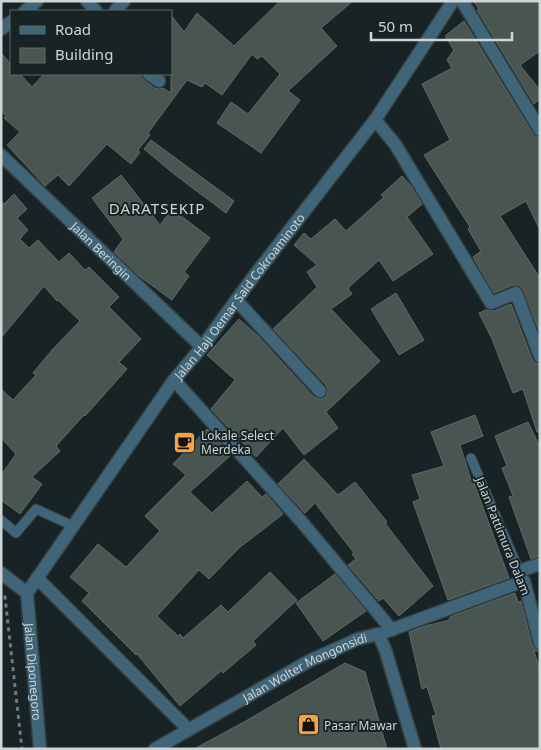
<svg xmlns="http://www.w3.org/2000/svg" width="541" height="750" font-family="'Noto Sans',sans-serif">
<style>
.building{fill:#485551;stroke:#5e6b68}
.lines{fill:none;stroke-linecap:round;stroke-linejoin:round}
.service-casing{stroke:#343f41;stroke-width:11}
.minor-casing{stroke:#343f41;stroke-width:15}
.tertiary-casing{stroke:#343f41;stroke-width:15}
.path{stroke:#707b7c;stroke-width:3;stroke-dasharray:4 4;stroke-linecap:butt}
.service{stroke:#416578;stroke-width:9}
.minor{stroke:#416578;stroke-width:12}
.tertiary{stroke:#416578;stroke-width:12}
.labels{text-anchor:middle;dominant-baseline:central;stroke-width:4;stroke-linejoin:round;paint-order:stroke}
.street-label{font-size:12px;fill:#cdd5d6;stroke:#172325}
.poi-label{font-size:12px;fill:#cdd5d6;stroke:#172325;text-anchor:start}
.quarter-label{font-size:15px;letter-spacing:1px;fill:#cdd5d6;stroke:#172325}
</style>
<rect width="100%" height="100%" fill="#172325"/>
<!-- building -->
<g class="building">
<path d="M280,1h73l-32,27 16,18 -49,45 12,9 -39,53 -44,-30 14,-21 17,12 32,-40 -18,-18 -5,3 -5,-5 -30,41 -17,-12 -3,4 -15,-7 -39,53 2,2 -12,15 2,2 -9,12 -24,-20 -38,42 -11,-11 -13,11 -38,-41 13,-13 -16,-14 2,-2 -5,-6v-57l10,11v10h9l12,13 12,-13h97l3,6 10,8 5,1 4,-1 8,5v-78l13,17 13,-19 37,33z"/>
<path d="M473,1h67v50l-20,14 20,25v9l-6,5 -57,-94 2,-1z"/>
<path d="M464,21l69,113 7,4v92l-14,-29 -26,15 40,62v55l-19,-46 -8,-2 -19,8 -21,-36 8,-6 -13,-22 2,-2 -46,-72 26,-15 -28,-56 30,-16 -5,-8 7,-10 -9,-14z"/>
<path d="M151,140l83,61 -8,12 -52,-39 -30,-25z"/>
<path d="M121,175l39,50 12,-16 38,29 -26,34 5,4 -17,24 -33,-24 -25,-24 9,-13 -31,-41z"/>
<path d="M402,176l9,10 11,18 -15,13 26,37 -40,27 -14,-21 -31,28 4,6 -21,15 49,52 -54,51 12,16 -34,27 -21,-27 -27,29 -45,-48 24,-29 -28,-25 32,-36 18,16 57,62 7,2 5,-2 2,-7 -2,-5 -53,-56 44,-42 -10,-15 10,-7 -23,-20 10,-12 7,6 24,-20 11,12 38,-34 -3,-2z"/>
<path d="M14,194l13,15 -10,9 11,12 -8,9 9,9 9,-8 21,22 10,-9 16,17 4,-3 30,30 -10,10 32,32 -22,23 8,7 -42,47 -1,-1 -28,31 4,5 -28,26 10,7 -22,30 -19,-14v-25l15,-21 -15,-16v-49l12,11 23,-25 -3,-2 19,-23 28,-29 -22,-21 -1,1 -13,-15 -43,52v-136l3,2z"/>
<path d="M396,293l28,47 -25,15 -28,-46z"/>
<path d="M511,304l21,55 3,4 5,1v68h-3l-14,-43 -10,4 -21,-54 -13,-26 7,-3 8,1z"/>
<path d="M475,415l8,21 -23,9 11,35h2l36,98 -61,22 -35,-98 7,-3 -8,-24 32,-9 -13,-34z"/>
<path d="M528,422l12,25v109l-9,3 -22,-62 4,-1 -11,-28 5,-2 -12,-30z"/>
<path d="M207,429l24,26 -41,37 22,21 35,-32 15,16 4,-3 17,20 -44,34 -30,31 -10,-9 -42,46 21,20 2,-2 3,4 38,-33 7,7 42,-40 27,28 -44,41 3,4 -33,28 -2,-2 -41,35 -43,-52 -1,1 -54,-54 7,-8 -19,-16 28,-33 28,23 34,-36 -15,-15 41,-41 -13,-11z"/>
<path d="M304,459l34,36 17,-13 32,40 -2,1 48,63 -34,30 -16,-18 -4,3 -31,-36 8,-6 -4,-5 2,-1 -39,-50 -10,10 -27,-29z"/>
<path d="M335,574l31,37 -43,30 -27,-38z"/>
<path d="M515,593l3,9 3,-1 11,44 6,6h-4l6,19v79h-99l-9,-33 4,-1 -9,-28 -5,2 -13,-57 16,-6 25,-6 -1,-2 5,-3z"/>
<path d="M345,663l20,9 22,77h-193l50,-27z"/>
</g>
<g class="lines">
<defs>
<g id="service">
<path d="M471,458l50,117"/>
<path d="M1,520l15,13 20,-24 37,17"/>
</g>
<g id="minor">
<path d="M87,1l9,10"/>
<path d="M462,1l78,129"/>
<path d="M25,11l12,-10"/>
<path d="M115,11l9,-10"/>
<path d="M1,29l10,-7"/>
<path d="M149,74l10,7"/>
<path d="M375,120l20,24 96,159 25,-10 24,63"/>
<path id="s1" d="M1,155l201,192"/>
<path d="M236,300l84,91"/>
<path d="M174,380l127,141 91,109"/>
<path d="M519,571l21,-7"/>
<path d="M37,578l151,151"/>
<path d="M385,632l139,-51 16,62"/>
<path id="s2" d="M155,749l154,-88 49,-22 20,-5 7,15 30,100"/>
</g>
<g id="tertiary">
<path d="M1,573l26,20"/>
<path id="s3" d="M27,593l147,-213 28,-33 49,-67 124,-160 78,-119"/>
<path id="s4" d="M27,593l13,156"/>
</g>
</defs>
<!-- service casing -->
<use href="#service" class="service-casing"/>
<!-- minor casing -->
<use href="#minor" class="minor-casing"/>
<!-- tertiary casing -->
<use href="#tertiary" class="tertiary-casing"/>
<!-- path -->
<path class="path" d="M4,596l1,1 17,152"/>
<!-- service -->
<use href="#service" class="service"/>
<!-- minor -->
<use href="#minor" class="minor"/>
<!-- tertiary -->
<use href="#tertiary" class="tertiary"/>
</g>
<!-- icons -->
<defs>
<symbol id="cafe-square" viewBox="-11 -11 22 22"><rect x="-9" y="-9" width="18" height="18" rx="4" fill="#f5a346" stroke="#172325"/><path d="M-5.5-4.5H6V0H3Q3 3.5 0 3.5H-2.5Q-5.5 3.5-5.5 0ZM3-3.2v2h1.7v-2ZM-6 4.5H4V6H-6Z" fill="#111"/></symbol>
<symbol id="shop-square" viewBox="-11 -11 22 22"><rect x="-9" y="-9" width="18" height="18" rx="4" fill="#f5a346" stroke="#172325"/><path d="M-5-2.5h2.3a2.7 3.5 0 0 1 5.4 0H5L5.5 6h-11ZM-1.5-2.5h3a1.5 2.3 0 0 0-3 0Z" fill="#111"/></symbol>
</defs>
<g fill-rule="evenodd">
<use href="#cafe-square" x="172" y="430" width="25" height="25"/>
<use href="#shop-square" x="296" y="712" width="25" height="25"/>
</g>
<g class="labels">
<!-- street labels -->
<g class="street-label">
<text stroke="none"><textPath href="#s1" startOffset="139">Jalan Beringin</textPath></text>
<text stroke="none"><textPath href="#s3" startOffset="365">Jalan Haji Oemar Said Cokroaminoto</textPath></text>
<text transform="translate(503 536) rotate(68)">Jalan Pattimura Dalam</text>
<text stroke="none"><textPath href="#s2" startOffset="171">Jalan Wolter Mongonsidi</textPath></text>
<text stroke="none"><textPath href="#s4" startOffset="79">Jalan Diponegoro</textPath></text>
</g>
<!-- poi labels -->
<g class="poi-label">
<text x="201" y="435">Lokale Select<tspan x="201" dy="14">Merdeka</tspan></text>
<text x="324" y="725">Pasar Mawar</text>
</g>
<!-- quarter labels -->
<g class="quarter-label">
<text x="157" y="208">DARATSEKIP</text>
</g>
</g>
<!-- border -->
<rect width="541" height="750" fill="none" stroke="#cdd5d6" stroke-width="5"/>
<!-- legend -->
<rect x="10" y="10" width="162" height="65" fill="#172325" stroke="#606a6c"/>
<rect x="20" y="26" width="25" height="8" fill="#416578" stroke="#606a6c"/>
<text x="55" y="35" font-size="15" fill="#cdd5d6">Road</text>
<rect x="20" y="48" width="25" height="15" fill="#485551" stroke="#606a6c"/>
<text x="55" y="60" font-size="15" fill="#cdd5d6">Building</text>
<!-- scale -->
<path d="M371 32v8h141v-8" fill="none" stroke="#cdd5d6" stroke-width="2.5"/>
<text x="378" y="32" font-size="15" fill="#cdd5d6" stroke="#172325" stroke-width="4" paint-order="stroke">50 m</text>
</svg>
